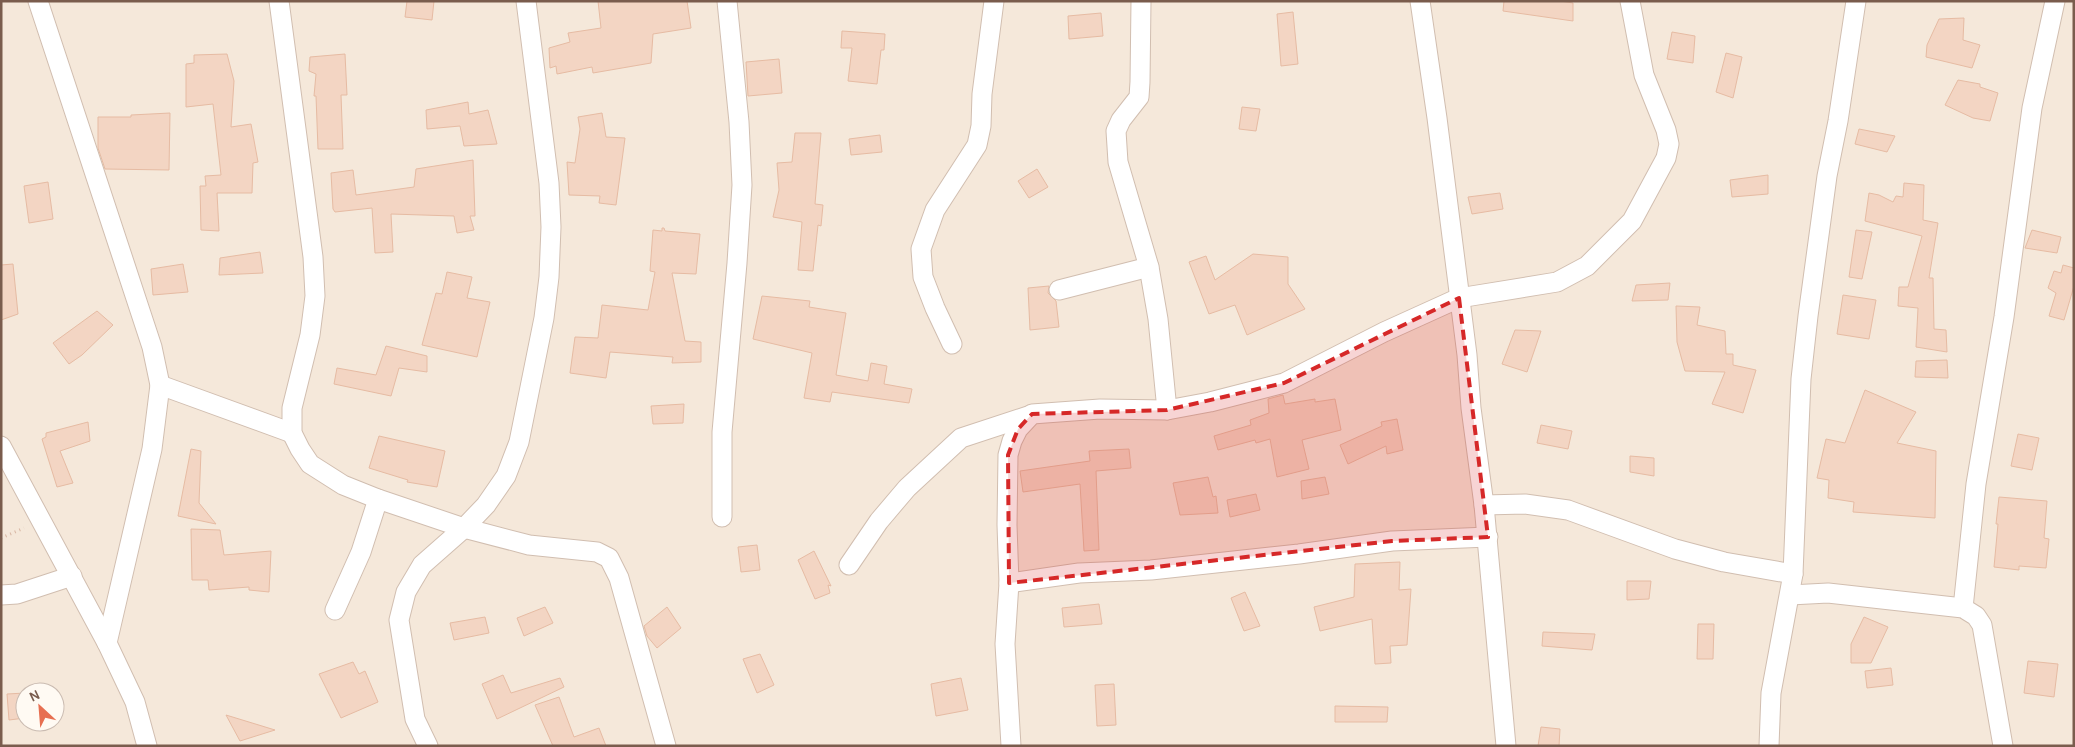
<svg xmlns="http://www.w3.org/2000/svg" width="2075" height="747" font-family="Karla,sans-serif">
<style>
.residential{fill:#f5e8da;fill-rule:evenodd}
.building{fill:#f3d5c3;stroke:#e6bba3}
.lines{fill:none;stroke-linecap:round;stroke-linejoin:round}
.street-casing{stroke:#d1beb0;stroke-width:21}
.path{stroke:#d9b8a5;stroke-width:3;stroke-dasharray:1 4;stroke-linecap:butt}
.street{stroke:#fff;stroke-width:19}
.marked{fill:#d62828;fill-opacity:0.2;stroke:#d62828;stroke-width:4;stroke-dasharray:10 6;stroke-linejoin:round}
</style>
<rect width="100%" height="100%" fill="#fdf6ec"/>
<!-- residential -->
<path class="residential" d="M1,1h2073v745h-2073zM25,692h30v30h-30z"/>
<!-- building -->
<g class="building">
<path d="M407,1h27l-2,19 -27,-3z"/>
<path d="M598,1h89l4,27 -38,6 -2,29 -58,10 -1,-6 -35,7 -1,-8 -6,2 -1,-20 21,-6 -2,-9 33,-5z"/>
<path d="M1504,1h56l13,2v18l-70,-10z"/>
<path d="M1293,12l5,52 -17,2 -4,-52z"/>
<path d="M1101,13l2,23 -34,3 -1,-23z"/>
<path d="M1964,18l-1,22 17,5 -8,23 -46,-11 1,-12 12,-26z"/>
<path d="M842,31l43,3 -1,16h-3l-4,34 -29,-3 4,-33h-11z"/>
<path d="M1672,32l23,4 -2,27 -26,-4z"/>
<path d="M1726,53l16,4 -9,41 -17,-6z"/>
<path d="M227,54l7,27 -3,46 20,-3 7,38 -5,1 -1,30h-35l2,38 -18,-1 -1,-44h6l-1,-10 16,-1 -8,-71 -27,3v-43l8,-1v-8z"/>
<path d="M345,54l2,41h-6l2,54h-25l-2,-53h-2l2,-22 -7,-3 1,-14z"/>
<path d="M779,59l3,34 -34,3 -2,-34z"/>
<path d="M1958,80l22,4v3l18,6 -8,28 -17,-3 -28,-13z"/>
<path d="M468,102l1,12 19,-4 9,34 -33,2 -4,-20 -33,3 -1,-19z"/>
<path d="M1242,107l18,2 -4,22 -17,-2z"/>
<path d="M170,113l-1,57 -64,-1 -7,-21v-31h33v-2z"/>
<path d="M602,113l4,24 19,1 -9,67 -17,-2 1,-7 -31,-1 -2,-33 8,1 5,-34 -2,-12z"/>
<path d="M1859,129l36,7 -8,16 -32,-8z"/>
<path d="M795,133h26l-6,71 8,1 -2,21 -3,-1 -5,46 -15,-1 4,-48 -29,-5 6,-27 -2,-27 15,-1z"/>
<path d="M880,135l2,17 -31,3 -2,-16z"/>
<path d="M473,160l2,56h-5l4,14 -17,3 -3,-17 -63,-2 2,38 -18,1 -3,-45 -37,4 -2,-3 -2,-36 22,-3 3,25 58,-8 2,-18z"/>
<path d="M1037,169l11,18 -19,11 -11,-17z"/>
<path d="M1768,175v19l-36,3 -2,-17z"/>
<path d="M48,182l5,37 -24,4 -5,-37z"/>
<path d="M1904,183l20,2 -1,35 15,3 -9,55h4l1,51 12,1 1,22 -31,-5 2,-39 -20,-2 1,-19h9l14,-51 -57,-15 4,-28 10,2 14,7 3,-6 7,1z"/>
<path d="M1500,193l3,16 -31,5 -4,-17z"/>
<path d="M662,228h2l1,3 35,3 -4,40 -24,-1 13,68 16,1v20l-29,1 1,-6 -63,-5 -4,26 -36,-5 5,-36 23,1 4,-33 46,5 7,-38 -5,-1 3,-41 9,1z"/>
<path d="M1856,230l16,2 -10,47 -13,-2z"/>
<path d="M2032,230l29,7 -4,16 -32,-5z"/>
<path d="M260,252l3,21 -44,2 1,-17z"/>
<path d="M1253,254l35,3v27l17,25 -58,26 -12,-30 -26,9 -20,-52 17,-6 9,24z"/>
<path d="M13,264l5,50 -17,6v-55z"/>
<path d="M183,264l5,28 -35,3 -2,-26z"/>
<path d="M2063,265l11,3v18l-10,34 -15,-4 7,-23 -8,-5 6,-17 7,2z"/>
<path d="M447,272l25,5 -5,21 23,4 -13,55 -55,-12 14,-52 6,1z"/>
<path d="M1670,283l-2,17 -36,1 4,-16z"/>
<path d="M1049,286l-1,7 8,8 3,26 -29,3 -2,-42z"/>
<path d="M1843,295l33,5 -7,39 -32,-5z"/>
<path d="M762,296l48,5 -1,6 37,6 -10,62 32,6 3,-18 16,3 -3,18 28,5 -3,14 -77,-11 -2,10 -26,-4 8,-45 -59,-14z"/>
<path d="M1676,306l24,1 -3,18 28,6 1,23h7v11l23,5 -13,43 -31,-9 13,-32 -40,-1 -8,-29z"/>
<path d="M97,311l16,14 -31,30 -13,9 -16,-21z"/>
<path d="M1515,330l26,1 -14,41 -25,-8z"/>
<path d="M386,346l41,10v16l-28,-4 -8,28 -57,-12 3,-16 39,7z"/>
<path d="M1947,360l1,18 -33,-1 1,-16z"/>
<path d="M1865,390l51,22 -19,31 39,8 -1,67 -82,-6 1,-10 -26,-4 1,-18 -12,-2 9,-39 19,4z"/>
<path d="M1283,395l2,9 30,-5v3l20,-3 6,31 -39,10 7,29 -32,8 -7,-38 -14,4 -1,-3 -37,10 -4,-14 37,-11 -1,-5 19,-7 -1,-14z"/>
<path d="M684,404l-1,19 -30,1 -2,-18z"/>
<path d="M1397,419l6,31 -16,4 -1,-8 -38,18 -8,-19 42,-19 -1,-4z"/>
<path d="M88,422l2,19 -30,10 13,32 -16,4 -15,-48 4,-2v-4z"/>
<path d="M1541,425l31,6 -4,18 -31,-6z"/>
<path d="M2018,434l21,4 -7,32 -21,-4z"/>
<path d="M379,436l66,15 -8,36 -30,-5 1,-2 -39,-12z"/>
<path d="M191,449l10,2 -2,52 17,21 -38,-8z"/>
<path d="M1129,449l2,19 -35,3 3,79 -15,1 -4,-67 -57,8 -3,-21 70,-10 -1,-10z"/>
<path d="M1630,456l24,2v18l-24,-4z"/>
<path d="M1208,477l5,20 3,-1 2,17 -38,2 -7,-32z"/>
<path d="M1325,477l4,17 -27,5 -1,-18z"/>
<path d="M1256,494l4,16 -30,7 -3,-17z"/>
<path d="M1999,497l48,4 -3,37 5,1 -3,29 -27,-2v4l-25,-3 4,-43h-2z"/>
<path d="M191,529l29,1 4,25 47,-4 -2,41 -20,-2v-3l-40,3 -1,-10h-16z"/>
<path d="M757,545l3,25 -19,2 -3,-25z"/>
<path d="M814,551l17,35 -3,-1 2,8 -15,6 -17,-39z"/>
<path d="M1400,562l-1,28 12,-1 -4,56 -17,1 1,17 -16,1 -3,-45 -52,12 -6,-24 40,-10 1,-33z"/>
<path d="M1627,581h24l-2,18 -22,1z"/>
<path d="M1245,592l15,34 -16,5 -13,-33z"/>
<path d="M1099,604l3,20 -38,3 -2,-19z"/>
<path d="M545,607l8,16 -29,13 -7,-18z"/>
<path d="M667,607l14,21 -24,20 -10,-12 -3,-10z"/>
<path d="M485,617l4,16 -35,7 -4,-17z"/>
<path d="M1864,617l24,10 -17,36h-20v-19z"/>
<path d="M1698,624h16l-1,35h-16z"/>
<path d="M1543,632l52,2 -3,16 -50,-4z"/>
<path d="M760,654l14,31 -17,8 -14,-34z"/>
<path d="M2028,661l30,3 -4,33 -30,-4z"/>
<path d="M353,662l6,12 6,-3 13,31 -37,16 -22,-44z"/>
<path d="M1891,668l2,17 -26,3 -2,-17z"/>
<path d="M503,675l8,18 49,-15 4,9 -67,32 -15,-35z"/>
<path d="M961,678l7,32 -32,6 -5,-32z"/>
<path d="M1114,684l2,41 -19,1 -2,-41z"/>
<path d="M25,693v25l-16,2 -2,-26z"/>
<path d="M559,697l15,40 25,-9 7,18h-53l-18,-41z"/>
<path d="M1335,706l53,1 -1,15h-52z"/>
<path d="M226,715l49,15 -35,11z"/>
<path d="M1541,727l19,2 -1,17h-21z"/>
</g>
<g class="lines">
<defs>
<g id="street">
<path d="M38,1l114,346 8,38 -8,64 -45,194"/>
<path d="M279,1l34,256 2,39 -5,39 -18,73v25l8,16 10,15 33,21 35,14 86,29 65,17 68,7 12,6 10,20 47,168"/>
<path d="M1141,1l-1,81 -1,15 -18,23 -5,11 2,31 31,105 9,52 9,91"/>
<path d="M1420,1l17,117 30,237 4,53 13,97 22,241"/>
<path d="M1059,290l90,-23"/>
<path d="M952,344l-17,-36 -12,-31 -2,-28 14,-39 42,-65 4,-19 1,-32 12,-93"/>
<path d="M160,385l132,48"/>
<path d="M1,446l106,197 28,59 12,44"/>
<path d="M1484,505l41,-1 43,6 107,39 49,13 69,12"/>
<path d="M722,517v-85l15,-169 5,-78 -3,-63 -12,-121"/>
<path d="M849,565l30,-44 28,-33 54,-50 70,-23"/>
<path d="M1009,583l70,-10 72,-3 148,-16 93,-13 96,-4"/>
<path d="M1,595l16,-1 55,-18"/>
<path d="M1790,595l38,-2 135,15 13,8 6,9 21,121"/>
<path d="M1963,608l13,-124 28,-167 28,-209 23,-107"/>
<path d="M335,610l26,-58 17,-53"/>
<path d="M428,746l-13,-27 -16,-99 7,-28 16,-27 42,-37 22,-23 20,-29 13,-34 25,-124 5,-41 2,-50 -2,-44 -23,-182"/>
<path d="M1011,746l-6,-102 4,-61 -2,-58 1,-70 4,-14 6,-12 14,-15 68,-5 67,1 43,-8 74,-19 100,-51 75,-34 98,-16 30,-16 45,-45 34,-63 3,-14 -3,-14 -22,-55 -14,-74"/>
<path d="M1769,746l2,-53 22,-119 8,-195 7,-63 19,-140 11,-55 18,-120"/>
</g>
</defs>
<!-- street casing -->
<use href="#street" class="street-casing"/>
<!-- path -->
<path class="path" d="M1,538l23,-10"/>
<!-- street -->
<use href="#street" class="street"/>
</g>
<!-- marked area -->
<path class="marked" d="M1459,298l29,239 -96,4 -383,42 -1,-128 10,-26 14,-15 135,-4 117,-27z"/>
<!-- border -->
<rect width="2075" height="747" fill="none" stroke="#7a5c4d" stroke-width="5"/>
<!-- north arrow -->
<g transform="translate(40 707) rotate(334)"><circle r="24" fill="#fffaf3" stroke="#cabbb1"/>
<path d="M0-4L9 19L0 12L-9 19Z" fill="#e76f51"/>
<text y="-8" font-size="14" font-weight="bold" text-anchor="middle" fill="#7a5c4d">N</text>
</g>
</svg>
